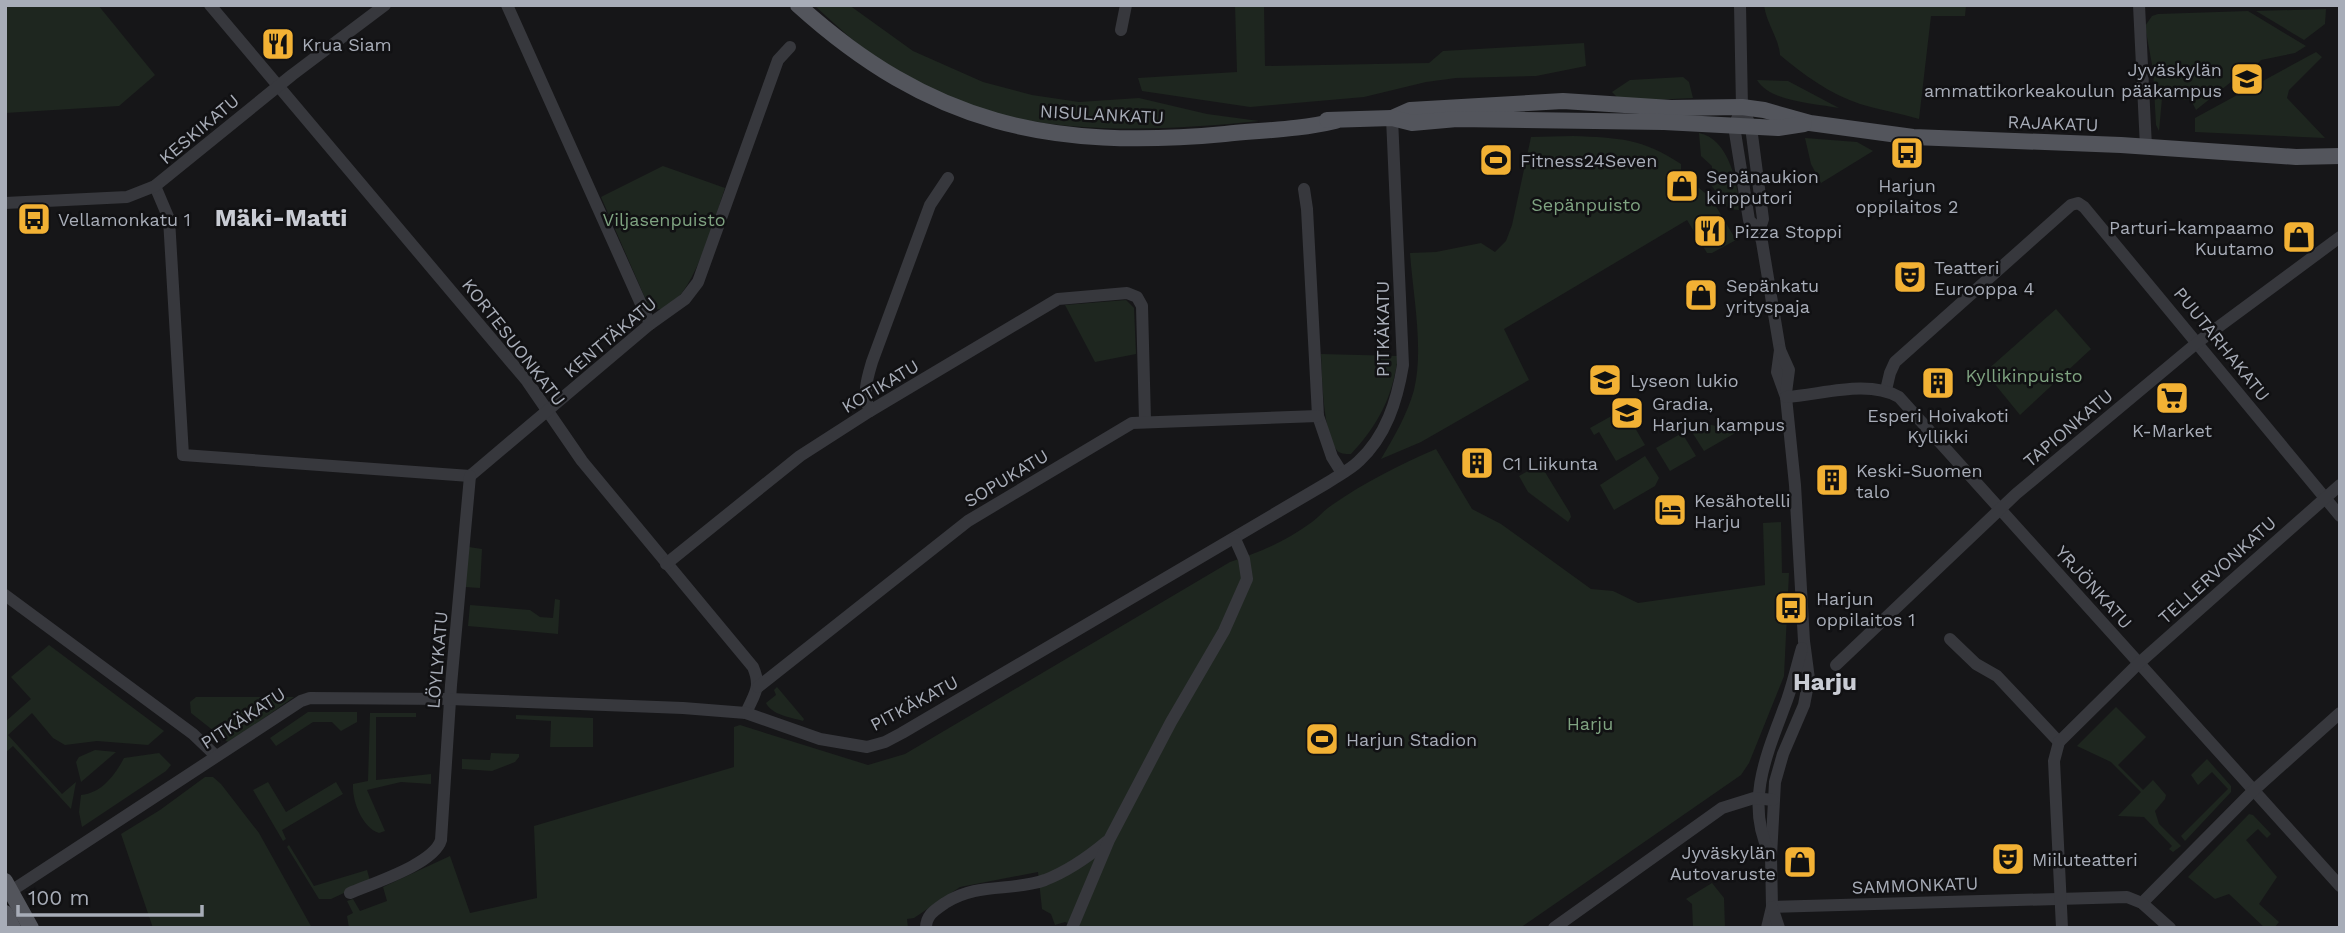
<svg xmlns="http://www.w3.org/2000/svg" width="2345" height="933" font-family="'Work Sans',sans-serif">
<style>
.green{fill:#1e261f}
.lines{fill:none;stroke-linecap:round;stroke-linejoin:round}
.minor{stroke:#37383d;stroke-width:12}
.major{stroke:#53555c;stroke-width:16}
.labels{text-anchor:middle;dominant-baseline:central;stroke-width:5;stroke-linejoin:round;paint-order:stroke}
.poi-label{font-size:18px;fill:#a8adb8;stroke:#111113;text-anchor:start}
.street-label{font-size:18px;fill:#a8adb8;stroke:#111113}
.park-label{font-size:18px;fill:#7fa381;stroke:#111113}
.district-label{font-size:24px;font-weight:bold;fill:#c9ccd4;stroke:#111113}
</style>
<rect width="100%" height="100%" fill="#161618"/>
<!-- green -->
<g class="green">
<path d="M5,5h93l57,70 -36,31 -114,7z"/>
<path d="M814,5h35l64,46 70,31 49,13 47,7 60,-4 68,16 52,7c-76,8 -169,13 -244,-3 -43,-8 -89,-30 -127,-53 -27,-16 -51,-39 -74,-60z"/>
<path d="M1235,5h29l1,61 164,-3 14,-12 141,-8 2,23 -50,10 -80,2 -30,4 -62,15 -114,10 -108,-16 -4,-13 99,-6z"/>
<path d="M1764,5h202l-1,11h-34l-12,103c-19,-6 -40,-9 -59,-15 -30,-10 -56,-29 -80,-49 -1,-17 -14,-32 -16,-50z"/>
<path d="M2326,9l-1,15 -21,16 -48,-29z"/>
<path d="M2248,11l58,35 -11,7 -34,7 -16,16 -4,-2 -45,36 -5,-10 -29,-2 -3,33 -3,-6 -3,-55 -8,-44 7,-10 6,-2z"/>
<path d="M2316,52l6,5 -33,33 -2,8 38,40 -130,-6v-14z"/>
<path d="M1683,77l6,5 4,16 -40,2 -35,-2 -6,-6 18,-12z"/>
<path d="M1757,80l31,1 51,27c-24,-5 -69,-6 -82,-28z"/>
<path d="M1699,133c29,5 40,51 40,77l-10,-1 -21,-28 4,-5v-10l-11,-10z"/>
<path d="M1573,136c46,2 69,2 108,28v12l5,6 13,6 12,10 25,42 -24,13h-5l-20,-33 -183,109 25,51 -108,62 -40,17c13,-22 26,-44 33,-69 10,-41 -1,-95 -4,-137l26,-1 45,-9 14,9 11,-11 6,-16 19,-88z"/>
<path d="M1805,138l52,4 16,9 -52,32 -10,-19z"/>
<path d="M663,166l62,22c-9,25 -38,139 -76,119l-48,-110z"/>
<path d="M1126,300l8,8 2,46 -41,8 -30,-57z"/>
<path d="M2056,309l35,40 -71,66 -35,-43z"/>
<path d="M1321,354l77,2c-5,41 -20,69 -47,98 -6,0 -12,0 -15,-5 -13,-17 -14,-72 -15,-95z"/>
<path d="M1624,409l21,36 -29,16 -17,-29 -5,3 -4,-7z"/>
<path d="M1701,422l36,10 -33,19 -14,-22z"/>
<path d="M1682,433l14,23 -26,15 -14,-23z"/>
<path d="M1436,449l36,60 29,15 90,65 22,2 25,12 127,-18 -2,-62 18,-1 1,51h7l-5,103 -35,87 -8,12 -221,153h-441l-14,-6 -10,3 -4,-11 -9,-5 -4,-37 -78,15 -46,31 -7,1 1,9h-559l-2,-12 6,-3 -6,-12 6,-2 7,12 27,-10 -4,-14 67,-31 20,57 67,-15 -3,-72 200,-59v-40l6,-2 128,40 37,-11 325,-192c31,-10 56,-21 82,-40 7,-5 12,-12 20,-17 33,-23 67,-40 104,-56z"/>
<path d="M1645,456l14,22 -4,8 -41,24 -14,-25z"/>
<path d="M1540,464l30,49 1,4 -3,5 -40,-30 -9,-16z"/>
<path d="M469,547l13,2 -2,39 -15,-1z"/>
<path d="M555,599l5,1 -2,34 -90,-8 2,-21 60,5 10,7 13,1z"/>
<path d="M49,645l115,86 -16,14 -51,-4 -32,4 -12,-7 -21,-25 -24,22 54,59 14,-12 -5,27 -58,-63 -8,7v-31l26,-23 -20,-22z"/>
<path d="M777,687l27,32 -1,2c-13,-4 -31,-6 -37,-18l10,-8 -2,-5z"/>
<path d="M196,697h98l-65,46 -38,-30 -1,-11z"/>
<path d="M2116,707l30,30 -28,28 25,25 10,-10 13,15 -1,4 -10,12 4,13 22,22 -8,6 -4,-3 3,-3 -28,-29 -26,-1 23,-24 -30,-30 -34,-16z"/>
<path d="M308,712h49v10l-16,9 -9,-9h-19l-37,24 -6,-8z"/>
<path d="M370,713h46v4h-40v63l55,-6v10l-30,-2 -34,8 18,41 -6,2c-17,-6 -27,-32 -26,-49l15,-3z"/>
<path d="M516,715l77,3v29h-43l1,-26 -35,-2z"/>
<path d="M95,750l21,2 -35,30 -5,-20 3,-5z"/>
<path d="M159,753l12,12 -5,6 -84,56 -3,-15 2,-17c21,-2 34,-20 43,-37z"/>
<path d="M491,753l28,1v3l-4,5 -23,9 -30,-2v-10l28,1z"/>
<path d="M2207,759l24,27v6l-46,49 -4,-5 47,-47 -16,-17 -14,13 -7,-10z"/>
<path d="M205,777h8l8,7 38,49 53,95h-159l-32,-94 39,-24z"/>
<path d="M268,782l18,30 50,-30 7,12 -61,36 4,9 -3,2 -30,-51z"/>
<path d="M2249,814l4,1 18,19 -4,4 -9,-9 -12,11 31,37 -18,27 20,18 -5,6h-9l-36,-34 -14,5 -27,-22z"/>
<path d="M289,845l25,41 53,-16 3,11 -39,18h-12l-32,-52z"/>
<path d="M1712,883l12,15 1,30h-32l-1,-24 -6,-5z"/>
</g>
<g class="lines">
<!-- minor -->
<g class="minor">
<path d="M210,5l317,376 55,80 171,206c9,21 1,27 -7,46"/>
<path d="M507,5l143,319"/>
<path d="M1740,5l2,102 9,20 12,92 -4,12"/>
<path d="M2139,5l7,142"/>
<path d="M1121,30l5,-25"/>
<path d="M1742,107l-8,19 15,94 10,11 3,11 18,108 -3,22 9,25 9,88 9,156 5,38 -5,26 -21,49 -8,28 -4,74 1,51 -5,21"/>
<path d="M155,186l14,33 14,236 287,21 180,-152 35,-25 13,-17 80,-222 12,-13"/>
<path d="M1304,189l3,20 11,207 14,41 10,16"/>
<path d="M5,203l122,-6 28,-11 137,-111 93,-70"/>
<path d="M1780,350l9,20 -3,23"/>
<path d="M1886,390l4,-17 5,-11 176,-157 7,-2 6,4 256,309"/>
<path d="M1786,397c35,-2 81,-18 113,0l441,489"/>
<path d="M870,411c-8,-17 -3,-32 2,-49l58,-157 18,-27"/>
<path d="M666,564l134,-108 70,-45 188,-112 69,-6 10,4 5,9 3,115"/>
<path d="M5,595l188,139 23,22"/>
<path d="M1950,639l26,25 21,12 62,66"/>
<path d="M1836,665l180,-171 182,-152 142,-105"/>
<path d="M758,687l210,-166 164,-98 186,-7"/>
<path d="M1769,852c-25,-52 0,-103 18,-152 6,-17 10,-35 15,-52"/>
<path d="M350,893c23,-10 84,-29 91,-53l10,-155 19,-209"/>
<path d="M5,895l296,-194 9,-3 140,1 233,9 63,5 74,26 47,8 18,-5 17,-9 425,-250c10,-7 23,-13 32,-22 27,-25 38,-60 44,-96l-11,-247"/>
<path d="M2142,903l112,-113 86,-77"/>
<path d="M1772,907l355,-10 15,6 28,25"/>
<path d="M1772,907l7,21"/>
<path d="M926,928c0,-13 9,-18 19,-25 33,-21 66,-11 100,-23 23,-9 43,-23 61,-38"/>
<path d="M1072,928l37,-88 62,-118 53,-91 23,-52 -3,-20 -9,-20"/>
<path d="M1554,928l168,-120 32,-10 19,2"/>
<path d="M2062,928l-8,-167 5,-19 79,-78 202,-179"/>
</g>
<!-- major -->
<g class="major">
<path d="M798,5c133,120 252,145 427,129 37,-4 73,-4 110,-13"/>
<path d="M1392,118l18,-8 153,-9 108,7 71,-1 22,3 46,13 103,14 208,8 175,12 44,-1"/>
<path d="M1327,120l65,-2 20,5 45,-4 207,3 114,6 26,-4"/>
<path d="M5,881l26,47"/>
<path d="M5,913l8,15"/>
</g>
</g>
<!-- icons -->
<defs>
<symbol id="restaurant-square" viewBox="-11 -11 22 22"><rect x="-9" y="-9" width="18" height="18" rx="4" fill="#f2b134" stroke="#111113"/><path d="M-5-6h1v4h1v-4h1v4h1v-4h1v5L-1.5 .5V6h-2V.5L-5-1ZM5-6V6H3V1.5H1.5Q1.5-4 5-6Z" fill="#111"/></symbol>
<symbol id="university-square" viewBox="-11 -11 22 22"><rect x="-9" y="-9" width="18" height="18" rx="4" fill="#f2b134" stroke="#111113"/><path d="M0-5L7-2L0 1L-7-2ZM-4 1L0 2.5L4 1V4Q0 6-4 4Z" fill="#111"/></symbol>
<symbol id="bus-square" viewBox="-11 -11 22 22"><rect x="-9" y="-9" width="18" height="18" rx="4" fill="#f2b134" stroke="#111113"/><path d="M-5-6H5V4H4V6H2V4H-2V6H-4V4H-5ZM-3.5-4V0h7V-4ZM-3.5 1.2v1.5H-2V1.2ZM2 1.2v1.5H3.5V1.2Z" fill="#111"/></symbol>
<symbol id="stadium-square" viewBox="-11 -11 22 22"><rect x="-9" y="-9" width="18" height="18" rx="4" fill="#f2b134" stroke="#111113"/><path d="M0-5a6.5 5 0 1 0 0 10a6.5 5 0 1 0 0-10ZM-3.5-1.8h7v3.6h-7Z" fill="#111"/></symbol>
<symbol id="shop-square" viewBox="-11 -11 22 22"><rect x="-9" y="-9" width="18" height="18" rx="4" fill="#f2b134" stroke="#111113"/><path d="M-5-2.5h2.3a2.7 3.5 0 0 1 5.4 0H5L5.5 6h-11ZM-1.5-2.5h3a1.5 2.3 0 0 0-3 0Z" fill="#111"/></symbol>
<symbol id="theatre-square" viewBox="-11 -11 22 22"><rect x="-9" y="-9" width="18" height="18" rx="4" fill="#f2b134" stroke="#111113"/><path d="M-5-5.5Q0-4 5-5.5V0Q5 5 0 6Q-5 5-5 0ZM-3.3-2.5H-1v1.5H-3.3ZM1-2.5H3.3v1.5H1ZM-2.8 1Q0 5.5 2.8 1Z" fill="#111"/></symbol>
<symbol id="school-square" viewBox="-11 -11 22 22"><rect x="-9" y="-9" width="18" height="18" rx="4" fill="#f2b134" stroke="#111113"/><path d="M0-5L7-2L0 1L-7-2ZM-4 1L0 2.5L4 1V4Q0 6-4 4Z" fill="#111"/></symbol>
<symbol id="building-square" viewBox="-11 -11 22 22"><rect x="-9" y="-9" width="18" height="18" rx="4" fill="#f2b134" stroke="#111113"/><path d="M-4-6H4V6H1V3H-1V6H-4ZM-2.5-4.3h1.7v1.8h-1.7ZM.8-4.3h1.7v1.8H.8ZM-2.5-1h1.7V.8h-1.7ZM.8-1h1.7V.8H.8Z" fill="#111"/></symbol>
<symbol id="supermarket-square" viewBox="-11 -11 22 22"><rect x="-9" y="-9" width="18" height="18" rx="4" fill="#f2b134" stroke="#111113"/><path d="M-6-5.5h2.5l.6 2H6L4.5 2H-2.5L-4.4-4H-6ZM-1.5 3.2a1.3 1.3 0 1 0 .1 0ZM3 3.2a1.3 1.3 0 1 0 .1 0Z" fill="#111"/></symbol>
<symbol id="hotel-square" viewBox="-11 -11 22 22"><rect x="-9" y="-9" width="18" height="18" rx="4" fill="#f2b134" stroke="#111113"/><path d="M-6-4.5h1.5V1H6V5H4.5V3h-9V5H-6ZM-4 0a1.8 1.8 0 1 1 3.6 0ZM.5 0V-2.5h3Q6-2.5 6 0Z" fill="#111"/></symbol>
</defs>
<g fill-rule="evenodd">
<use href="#restaurant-square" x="259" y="25" width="38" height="38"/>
<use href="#university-square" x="2228" y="60" width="38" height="38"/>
<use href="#bus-square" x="1888" y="134" width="38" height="38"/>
<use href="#stadium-square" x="1477" y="141" width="38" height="38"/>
<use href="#shop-square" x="1663" y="167" width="38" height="38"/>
<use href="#bus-square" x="15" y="200" width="38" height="38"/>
<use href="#restaurant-square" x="1691" y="212" width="38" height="38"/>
<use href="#shop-square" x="2280" y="218" width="38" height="38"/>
<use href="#theatre-square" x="1891" y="258" width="38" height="38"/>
<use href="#shop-square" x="1682" y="276" width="38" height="38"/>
<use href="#school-square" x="1586" y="361" width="38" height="38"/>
<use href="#building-square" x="1919" y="364" width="38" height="38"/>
<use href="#supermarket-square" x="2153" y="379" width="38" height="38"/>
<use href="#university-square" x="1608" y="394" width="38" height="38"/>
<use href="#building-square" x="1458" y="444" width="38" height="38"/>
<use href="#building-square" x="1813" y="461" width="38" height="38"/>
<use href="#hotel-square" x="1651" y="491" width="38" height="38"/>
<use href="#bus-square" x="1772" y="589" width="38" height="38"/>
<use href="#stadium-square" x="1303" y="720" width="38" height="38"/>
<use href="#theatre-square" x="1989" y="840" width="38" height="38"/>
<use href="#shop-square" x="1781" y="843" width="38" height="38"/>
</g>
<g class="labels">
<!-- poi labels -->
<g class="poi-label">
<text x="302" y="44">Krua Siam</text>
<text x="2222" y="69" text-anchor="end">Jyväskylän<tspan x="2222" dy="21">ammattikorkeakoulun pääkampus</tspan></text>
<text x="1520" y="160">Fitness24Seven</text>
<text x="1706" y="176">Sepänaukion<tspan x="1706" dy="21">kirpputori</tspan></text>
<text x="1907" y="185" text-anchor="middle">Harjun<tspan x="1907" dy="21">oppilaitos 2</tspan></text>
<text x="58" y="219">Vellamonkatu 1</text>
<text x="2274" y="227" text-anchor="end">Parturi-kampaamo<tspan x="2274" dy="21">Kuutamo</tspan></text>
<text x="1734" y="231">Pizza Stoppi</text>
<text x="1934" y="267">Teatteri<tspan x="1934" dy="21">Eurooppa 4</tspan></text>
<text x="1726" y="285">Sepänkatu<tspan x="1726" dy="21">yrityspaja</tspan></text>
<text x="1630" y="380">Lyseon lukio</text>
<text x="1652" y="403">Gradia,<tspan x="1652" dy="21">Harjun kampus</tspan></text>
<text x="1938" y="415" text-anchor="middle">Esperi Hoivakoti<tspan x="1938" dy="21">Kyllikki</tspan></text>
<text x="2172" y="430" text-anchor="middle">K-Market</text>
<text x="1502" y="463">C1 Liikunta</text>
<text x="1856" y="470">Keski-Suomen<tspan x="1856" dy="21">talo</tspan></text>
<text x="1694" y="500">Kesähotelli<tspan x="1694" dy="21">Harju</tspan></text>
<text x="1816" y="598">Harjun<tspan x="1816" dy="21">oppilaitos 1</tspan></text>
<text x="1346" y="739">Harjun Stadion</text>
<text x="1776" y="852" text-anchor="end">Jyväskylän<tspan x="1776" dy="21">Autovaruste</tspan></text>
<text x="2032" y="859">Miiluteatteri</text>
</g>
<!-- street labels -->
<g class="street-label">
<text transform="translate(1102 114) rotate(3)">NISULANKATU</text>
<text transform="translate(2053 123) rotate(2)">RAJAKATU</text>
<text transform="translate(199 129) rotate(-40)">KESKIKATU</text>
<text transform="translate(1382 329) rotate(-90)">PITKÄKATU</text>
<text transform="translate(610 337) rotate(-40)">KENTTÄKATU</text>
<text transform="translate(514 342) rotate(52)">KORTESUONKATU</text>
<text transform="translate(2222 344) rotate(51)">PUUTARHAKATU</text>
<text transform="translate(880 386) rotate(-31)">KOTIKATU</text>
<text transform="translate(2068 428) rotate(-40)">TAPIONKATU</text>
<text transform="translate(1006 478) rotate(-31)">SOPUKATU</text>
<text transform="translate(2217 570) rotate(-42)">TELLERVONKATU</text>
<text transform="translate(2094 587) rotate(48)">YRJÖNKATU</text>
<text transform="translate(437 660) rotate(-85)">LÖYLYKATU</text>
<text transform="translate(914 703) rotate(-28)">PITKÄKATU</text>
<text transform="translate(243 718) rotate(-33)">PITKÄKATU</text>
<text transform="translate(1915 885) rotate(-2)">SAMMONKATU</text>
</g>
<!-- park labels -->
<g class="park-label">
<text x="1586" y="204">Sepänpuisto</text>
<text x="664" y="219">Viljasenpuisto</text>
<text x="2024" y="375">Kyllikinpuisto</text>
<text x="1590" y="723">Harju</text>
</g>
<!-- district labels -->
<g class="district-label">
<text x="281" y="218">Mäki-Matti</text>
<text x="1825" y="682">Harju</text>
</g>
</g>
<!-- border -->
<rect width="2345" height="933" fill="none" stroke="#a8adb8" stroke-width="14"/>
<!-- scale -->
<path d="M18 905v10h184v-10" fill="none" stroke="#a8adb8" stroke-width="3.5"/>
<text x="28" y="905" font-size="21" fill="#a8adb8" stroke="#111113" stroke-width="5" paint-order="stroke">100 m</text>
</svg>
